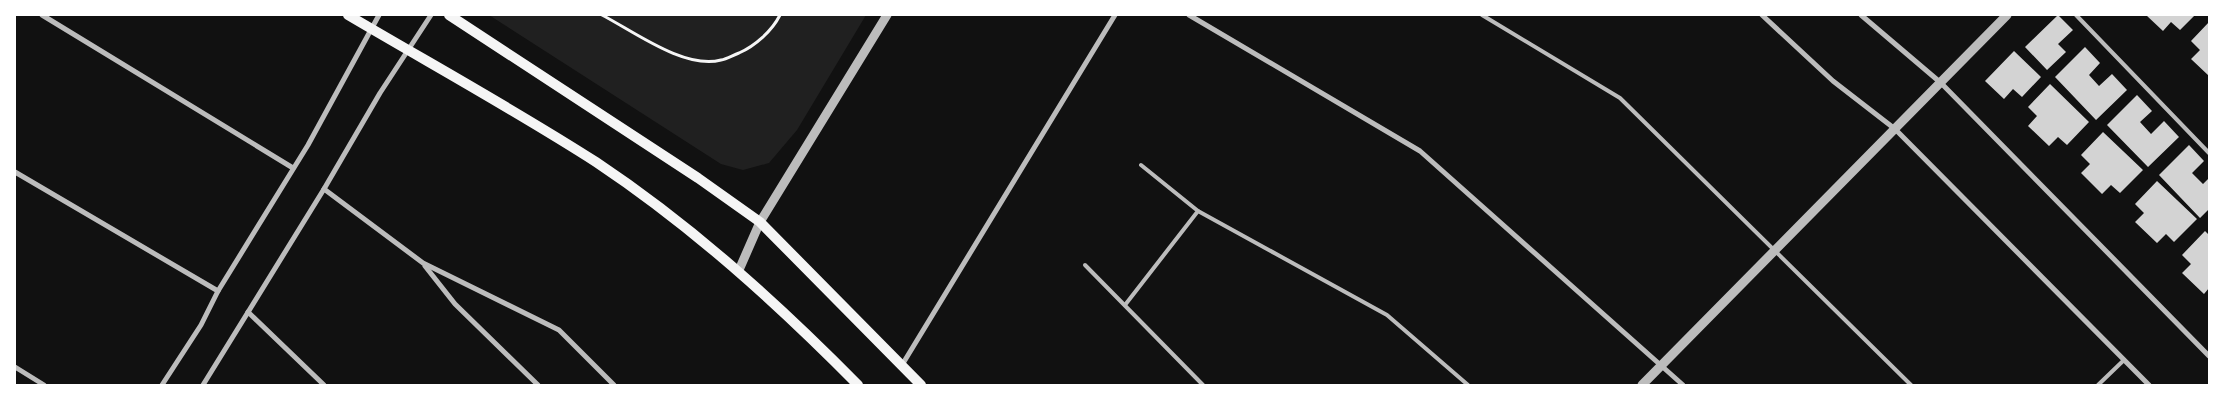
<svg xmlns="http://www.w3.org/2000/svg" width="2224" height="400" font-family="'Crimson Pro',serif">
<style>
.green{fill:#202020}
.building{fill:#d3d3d3}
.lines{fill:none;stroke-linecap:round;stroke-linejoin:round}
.path{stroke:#f5f5f5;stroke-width:3}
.service{stroke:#bcbcbc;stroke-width:4}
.minor{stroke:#bcbcbc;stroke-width:5}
.tertiary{stroke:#bcbcbc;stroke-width:9}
.secondary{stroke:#f5f5f5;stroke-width:10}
</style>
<rect width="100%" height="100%" fill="#111"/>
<!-- green -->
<path class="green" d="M489,15h377l-69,115 -28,33 -26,7 -22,-6z"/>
<!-- building -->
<g class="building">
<path d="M2058,15l15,15 -15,14 8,8 -19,18 -22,-23z"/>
<path d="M2146,15h49l-15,15 -9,-8 -8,9z"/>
<path d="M2209,22v54l-18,-17 9,-9 -9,-9z"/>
<path d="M2085,47l15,16 -11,12 10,11 13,-12 15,16 -31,30 -41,-43z"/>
<path d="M2014,51l27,26 -19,20 -9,-8 -9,10 -19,-18z"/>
<path d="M2050,84l39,38 -22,23 -9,-8 -9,9 -21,-20 9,-10 -9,-9z"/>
<path d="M2137,95l15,16 -12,11 11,12 13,-13 15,16 -31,30 -41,-42z"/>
<path d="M2103,132l40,38 -23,23 -9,-8 -9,9 -21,-21 9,-9 -9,-9z"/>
<path d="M2189,145l15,16 -12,12 11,11 6,-6v31l-9,9 -41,-43z"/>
<path d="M2157,181l40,38 -23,23 -8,-8 -9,9 -22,-21 9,-9 -9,-9z"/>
<path d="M2205,231l4,4v53l-5,6 -22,-21 9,-9 -9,-9z"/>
</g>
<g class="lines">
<!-- path -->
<path class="path" d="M602,15c31,16 83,55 119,45 6,-1 12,-5 18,-7 16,-7 33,-22 41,-38"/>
<!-- service -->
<g class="service">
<path d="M1482,15l138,83 291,287"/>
<path d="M2076,15l133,138"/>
<path d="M1198,211l189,104 81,70"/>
<path d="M1085,265l118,120"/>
<path d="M1125,305l73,-94 -57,-46"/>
<path d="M2098,385l26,-25"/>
</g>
<!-- minor -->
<g class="minor">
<path d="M42,15l251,153"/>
<path d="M1189,15l231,136 263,234"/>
<path d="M1762,15l71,66 62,48 254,256"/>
<path d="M1861,15l80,68 268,273"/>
<path d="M15,172l203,119"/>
<path d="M324,189l99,74 136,67 55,55"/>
<path d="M425,266l30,38 83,81"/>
<path d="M248,312l76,73"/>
<path d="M902,365l213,-350"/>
<path d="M15,367l29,18"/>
<path d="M162,385l39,-60 17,-34 90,-146 71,-130"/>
<path d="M203,385l121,-196 56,-96 51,-78"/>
</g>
<!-- tertiary -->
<g class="tertiary">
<path d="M739,270l21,-48 127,-207"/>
<path d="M1642,385l365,-370"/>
</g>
<!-- secondary -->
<g class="secondary">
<path d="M348,15c83,49 167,95 248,147 96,64 181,141 262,223"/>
<path d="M449,15l249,163 62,44 161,163"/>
</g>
</g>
<!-- border -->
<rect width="2224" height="400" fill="none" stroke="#ffffff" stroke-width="32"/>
</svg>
